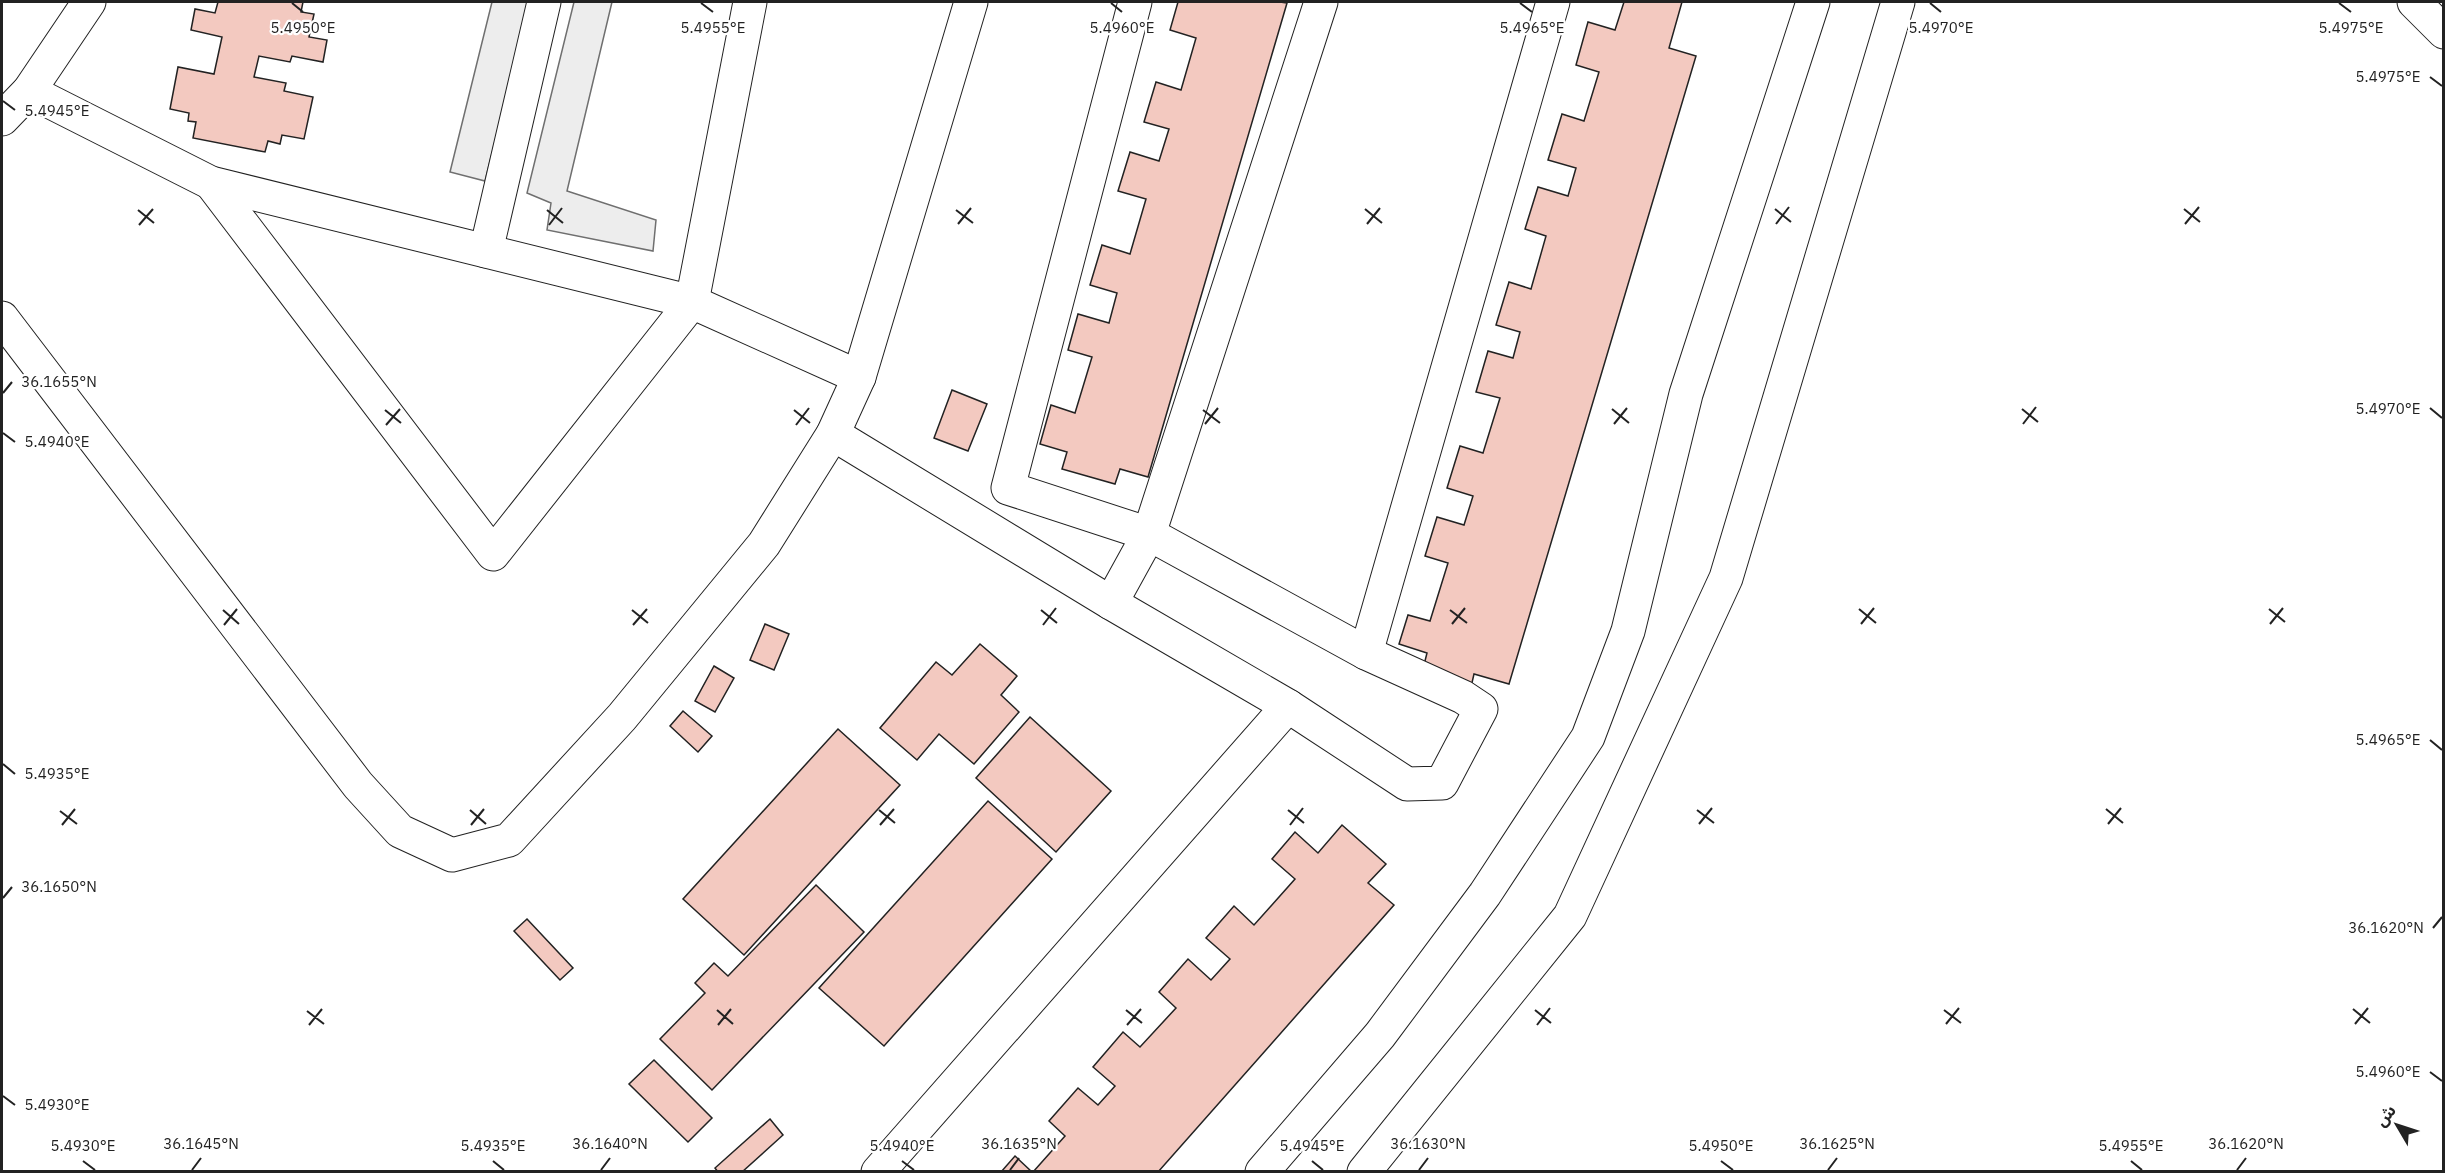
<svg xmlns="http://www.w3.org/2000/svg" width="2445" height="1173" font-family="'IBM Plex Sans','Noto Sans Arabic',sans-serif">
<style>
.parking{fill:#ededed;stroke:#6f6f6f;stroke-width:1.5}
.building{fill:#f3c9c0;stroke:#222;stroke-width:1.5}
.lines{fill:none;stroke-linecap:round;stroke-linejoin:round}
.minor-casing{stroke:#222;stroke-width:35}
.minor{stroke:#fff;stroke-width:33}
.ticks{fill:none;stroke:#222;stroke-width:2}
.ticks-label{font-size:15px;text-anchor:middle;fill:#222;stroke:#fff;stroke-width:4.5;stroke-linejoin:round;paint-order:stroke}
</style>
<rect width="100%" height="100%" fill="#fff"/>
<!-- parking -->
<g class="parking">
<path d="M492,2h38l-45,179 -35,-9z"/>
<path d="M574,2h38l-45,189 89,29 -3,31 -106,-21 4,-27 -24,-10z"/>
</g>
<!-- building -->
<g class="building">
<path d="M218,2h85l-2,10 13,2 -5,23 18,3 -4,22 -31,-6 -2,6 -31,-6 -5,21 32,6 -2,8 29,6 -9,42 -22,-4 -2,9 -12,-3 -3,11 -72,-14 3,-16 -8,-1 1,-8 -19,-4 8,-42 36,7 8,-37 -31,-7 4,-21 20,4z"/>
<path d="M1178,2h102l7,1 -139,474 -28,-8 -5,15 -53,-15 5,-17 -27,-8 11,-39 24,8 17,-56 -24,-7 10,-36 31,9 8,-30 -27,-8 12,-40 28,9 16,-55 -28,-8 12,-39 29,9 10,-32 -25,-7 12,-40 25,8 15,-52 -26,-8z"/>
<path d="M1624,2h58l-13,46 27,8 -187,628 -35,-10 -3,13 -49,-14 5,-20 -28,-9 9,-29 22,6 18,-58 -23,-7 12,-39 27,8 9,-29 -26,-8 13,-42 23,7 17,-55 -24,-6 12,-41 25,7 7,-26 -24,-7 13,-43 22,7 15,-53 -21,-7 13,-42 30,9 8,-28 -28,-8 14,-46 22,7 15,-49 -23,-7 12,-43 27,8z"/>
<path d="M952,390l35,14 -19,47 -34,-13z"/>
<path d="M765,624l24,10 -15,36 -24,-10z"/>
<path d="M980,644l37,32 -16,19 18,17 -45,52 -35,-30 -22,26 -37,-32 56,-66 16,13z"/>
<path d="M714,666l20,12 -19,34 -20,-11z"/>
<path d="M683,711l29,25 -14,16 -28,-26z"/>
<path d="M1030,717l81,74 -55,61 -80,-74z"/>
<path d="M838,729l62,56 -156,170 -61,-56z"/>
<path d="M988,801l64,58 -168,187 -65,-58z"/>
<path d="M1342,825l44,39 -18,19 26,22 -236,267h-125l32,-36 -16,-15 29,-33 20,17 17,-19 -22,-19 30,-35 17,15 36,-39 -17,-16 29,-33 23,21 19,-21 -24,-21 28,-32 20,19 41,-46 -23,-20 23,-27 23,21z"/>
<path d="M816,885l48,47 -152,158 -52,-51 45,-46 -10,-10 19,-20 14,13z"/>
<path d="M527,919l46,49 -13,12 -46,-49z"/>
<path d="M654,1060l58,58 -24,24 -59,-58z"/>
<path d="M770,1119l13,16 -41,37h-24l-3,-4z"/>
<path d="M1015,1156l17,16h-31z"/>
</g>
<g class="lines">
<defs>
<g id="minor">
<path d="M2414,2l30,30"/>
<path d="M29,91l182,92 481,119 167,75"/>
<path d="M2,119l27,-28 60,-89"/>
<path d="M211,183l282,371 199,-252 58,-300"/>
<path d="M486,251l58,-249"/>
<path d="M2,318l356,467 42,46 52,24 57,-15 113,-123 142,-173 69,-110 26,-57 112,-375"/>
<path d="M833,434l278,169 177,103 119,78 35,-1 39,-74 -18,-12 -97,-44 -217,-119 -141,-46 127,-486"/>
<path d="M1111,603l38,-69 172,-532"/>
<path d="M1366,653l187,-651"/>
<path d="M878,1172l410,-466"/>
<path d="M1262,1172l118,-137 105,-141 103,-157 40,-106 58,-237 127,-392"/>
<path d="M1364,1172l206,-256 156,-338 172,-576"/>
</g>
</defs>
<!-- minor casing -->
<use href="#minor" class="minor-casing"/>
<!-- minor -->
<use href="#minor" class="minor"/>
</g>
<!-- ticks -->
<path class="ticks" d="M292,3l11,9M701,3l12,9M1111,3l11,9M1520,3l12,9M1930,3l11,9M2339,3l12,9M2430,77l12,9M3,101l12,9M1365,209l17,14M1775,209l16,13M2184,209l16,13M138,210l16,13M547,210l16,13M956,210l17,13M958,224l13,-16M1367,224l13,-16M1776,224l13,-17M2185,224l14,-17M139,225l14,-16M549,225l13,-17M3,393l9,-11M2430,408l12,10M1612,409l17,14M2022,409l16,13M385,410l16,13M794,410l16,13M1203,410l17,13M1205,424l13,-16M1614,424l13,-16M2023,424l13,-17M386,425l14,-16M796,425l13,-17M3,433l12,9M1859,609l17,14M2269,609l16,13M223,610l16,14M632,610l16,13M1041,610l16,13M1450,610l17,13M1452,624l13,-16M1861,624l13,-16M2270,624l13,-16M224,625l13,-16M633,625l14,-16M1043,625l13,-17M2430,740l12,10M3,764l12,10M2106,809l17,14M470,810l16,14M879,810l16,13M1288,810l16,13M1697,810l17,13M60,811l17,13M1699,824l13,-16M2108,824l13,-16M62,825l13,-16M471,825l13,-16M880,825l14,-16M1290,825l13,-17M3,898l9,-11M2433,928l9,-11M2353,1009l17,14M717,1010l16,14M1126,1010l16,13M1535,1010l16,13M1944,1010l17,13M307,1011l17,13M1946,1024l13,-16M2355,1024l13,-16M309,1025l13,-16M718,1025l13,-16M1127,1025l14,-16M1537,1025l13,-17M2430,1072l12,9M3,1096l12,9M83,1161l12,9M493,1161l11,9M902,1161l12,9M1312,1161l11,9M1721,1161l12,9M2131,1161l11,9M192,1170l9,-12M601,1170l9,-12M1010,1170l9,-12M1419,1170l9,-12M1828,1170l9,-12M2237,1170l9,-12"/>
<g class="ticks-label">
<text x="2351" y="33">5.4975°E</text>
<text x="303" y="33">5.4950°E</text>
<text x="713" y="33">5.4955°E</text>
<text x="1122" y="33">5.4960°E</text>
<text x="1532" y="33">5.4965°E</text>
<text x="1941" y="33">5.4970°E</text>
<text x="2388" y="82">5.4975°E</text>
<text x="57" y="116">5.4945°E</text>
<text x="59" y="387">36.1655°N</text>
<text x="2388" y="414">5.4970°E</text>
<text x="57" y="447">5.4940°E</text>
<text x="2388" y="745">5.4965°E</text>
<text x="57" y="779">5.4935°E</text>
<text x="59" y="892">36.1650°N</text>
<text x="2386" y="933">36.1620°N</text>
<text x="2388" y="1077">5.4960°E</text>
<text x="57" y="1110">5.4930°E</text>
<text x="201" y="1149">36.1645°N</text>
<text x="610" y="1149">36.1640°N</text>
<text x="1019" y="1149">36.1635°N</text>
<text x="1428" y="1149">36.1630°N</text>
<text x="1837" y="1149">36.1625°N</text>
<text x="2246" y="1149">36.1620°N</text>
<text x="83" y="1151">5.4930°E</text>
<text x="493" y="1151">5.4935°E</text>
<text x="902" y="1151">5.4940°E</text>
<text x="1312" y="1151">5.4945°E</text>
<text x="1721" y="1151">5.4950°E</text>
<text x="2131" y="1151">5.4955°E</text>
</g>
<!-- border -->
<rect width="2445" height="1173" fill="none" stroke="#222222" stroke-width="6"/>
<!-- north arrow -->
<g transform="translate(2397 1125) rotate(309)" stroke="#ffffff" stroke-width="4.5" paint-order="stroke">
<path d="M0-4.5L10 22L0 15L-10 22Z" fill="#222222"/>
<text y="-9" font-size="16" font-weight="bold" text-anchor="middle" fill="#222222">ش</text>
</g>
</svg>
